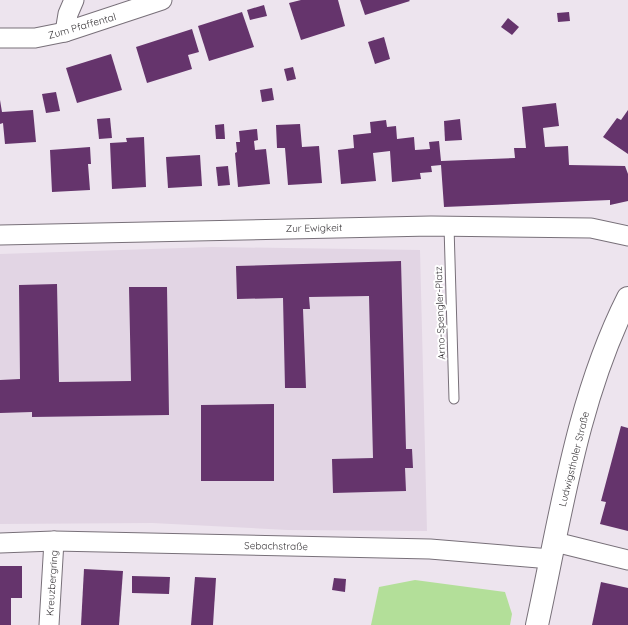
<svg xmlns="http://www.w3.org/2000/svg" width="628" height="625" font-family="Quicksand,sans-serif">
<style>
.built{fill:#e2d5e4}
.green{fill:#b3df99}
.building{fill:#65346c}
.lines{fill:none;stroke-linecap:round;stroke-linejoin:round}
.lane-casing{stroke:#787079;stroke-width:11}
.street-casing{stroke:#787079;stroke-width:21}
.secondary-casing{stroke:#787079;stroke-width:24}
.lane{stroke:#fff;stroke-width:9}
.street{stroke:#fff;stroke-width:19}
.secondary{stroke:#fff;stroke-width:22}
.labels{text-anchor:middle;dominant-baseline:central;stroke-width:4;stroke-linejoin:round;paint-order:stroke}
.street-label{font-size:10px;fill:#383538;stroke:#fff}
</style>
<rect width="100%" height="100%" fill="#ede4ee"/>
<!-- built -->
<path class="built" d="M212,247l208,3 7,281 -139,-1 -136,-7 -152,1v-270z"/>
<!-- green -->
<path class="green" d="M415,580l90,12 7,22 -2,11h-139l8,-38z"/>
<!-- building -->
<g class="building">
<path d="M301,0h37l7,26 -44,14 -12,-37z"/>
<path d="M360,0h49l1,1 -45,14z"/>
<path d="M264,5l3,11 -17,4 -3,-10z"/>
<path d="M242,12l12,35 -45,14 -11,-35z"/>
<path d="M569,12l1,9 -12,1 -1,-9z"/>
<path d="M508,18l11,9 -7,8 -11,-8z"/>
<path d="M192,29l7,23 -11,3 4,14 -45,14 -11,-36z"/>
<path d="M384,37l6,22 -15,5 -7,-22z"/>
<path d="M111,54l11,36 -45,13 -11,-35z"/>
<path d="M293,67l3,12 -9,2 -3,-12z"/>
<path d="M272,88l2,12 -12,2 -2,-12z"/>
<path d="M56,92l4,19 -14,2 -4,-19z"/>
<path d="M0,100l2,12 31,-2 3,32 -31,2 -2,-21 -3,1z"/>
<path d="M556,103l3,23 -16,2 2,19 23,-1 1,19 56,1 3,8v27l-18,4v-5l-166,7 -3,-42 -10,1 1,6 -12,1 1,6 -29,3 -2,-31 -17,2 3,28 -35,3 -3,-34 16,-2 -1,-13 18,-2 -1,-11 16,-2 1,7 9,-1 1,13 17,-2 1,13 15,-1 -1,-7 10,-1 2,20 74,-3 -1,-10h12l-4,-41z"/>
<path d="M628,110v44l-25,-17 14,-19 4,2z"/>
<path d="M110,118l2,20 -13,1 -2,-20z"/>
<path d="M460,119l2,21 -17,1 -1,-20z"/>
<path d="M224,124l1,15h-9l-1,-14z"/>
<path d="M300,124l2,23 17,-1 3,37 -34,2 -3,-37h-8l-1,-23z"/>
<path d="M257,129l1,11 -4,1 1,9 11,-1 4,35 -32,3 -3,-34 2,-1 -1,-10h4l-1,-11z"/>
<path d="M144,137l2,50 -34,2 -2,-46 17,-1 -1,-4z"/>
<path d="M90,147l1,17h-3l2,26 -38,2 -2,-42z"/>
<path d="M200,155l2,31 -34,2 -2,-31z"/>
<path d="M228,166l2,19 -12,1 -2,-19z"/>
<path d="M401,261l5,188h6l1,19h-8l1,23 -73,2 -1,-34 41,-1 -4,-162 -60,1 1,12h-7l3,79h-21l-2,-90 -46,1 -1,-33z"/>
<path d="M57,284l2,98 72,-1 -2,-94h38l2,128 -137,2v-5l-32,1v-33l20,-1 -1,-94z"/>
<path d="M274,404v77h-73v-76z"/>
<path d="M621,426l7,2v103l-28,-7 6,-22 -5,-1z"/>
<path d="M0,566h22v32h-11v27h-11z"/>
<path d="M84,569l39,2 -4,54h-38z"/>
<path d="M132,576l38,1 -1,17 -37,-1z"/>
<path d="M195,577l21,1 -3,47h-22z"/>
<path d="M334,578l12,1 -1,13 -13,-2z"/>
<path d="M601,582l27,6v37h-36z"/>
</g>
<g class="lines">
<defs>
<path id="lane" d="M449,226l5,173"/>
<g id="street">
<path d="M65,32l3,-18 6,-14"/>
<path d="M0,38h35l30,-6 97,-32"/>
<path d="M0,235l431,-9 160,2 37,8"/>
<path d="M555,542l73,18"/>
<path d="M0,543l54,-2 376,8 121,10"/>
<path d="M49,625l5,-84"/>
</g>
<path id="secondary" d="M537,625c24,-110 40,-226 91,-327"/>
</defs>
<!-- lane casing -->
<use href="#lane" class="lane-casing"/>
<!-- street casing -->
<use href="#street" class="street-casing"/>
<!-- secondary casing -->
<use href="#secondary" class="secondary-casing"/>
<!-- lane -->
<use href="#lane" class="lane"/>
<!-- street -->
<use href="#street" class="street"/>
<!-- secondary -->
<use href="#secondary" class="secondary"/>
</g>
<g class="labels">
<!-- street labels -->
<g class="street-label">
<text transform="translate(82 26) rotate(-16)">Zum Pfaffental</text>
<text transform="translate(314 228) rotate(-1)">Zur Ewigkeit</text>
<text transform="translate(440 313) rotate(-92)">Arno-Spengler-Platz</text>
<text transform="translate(574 459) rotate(-76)">Ludwigsthaler Straße</text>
<text transform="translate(276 546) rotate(1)">Sebachstraße</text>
<text transform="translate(52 583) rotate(-86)">Kreuzbergring</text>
</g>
</g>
</svg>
